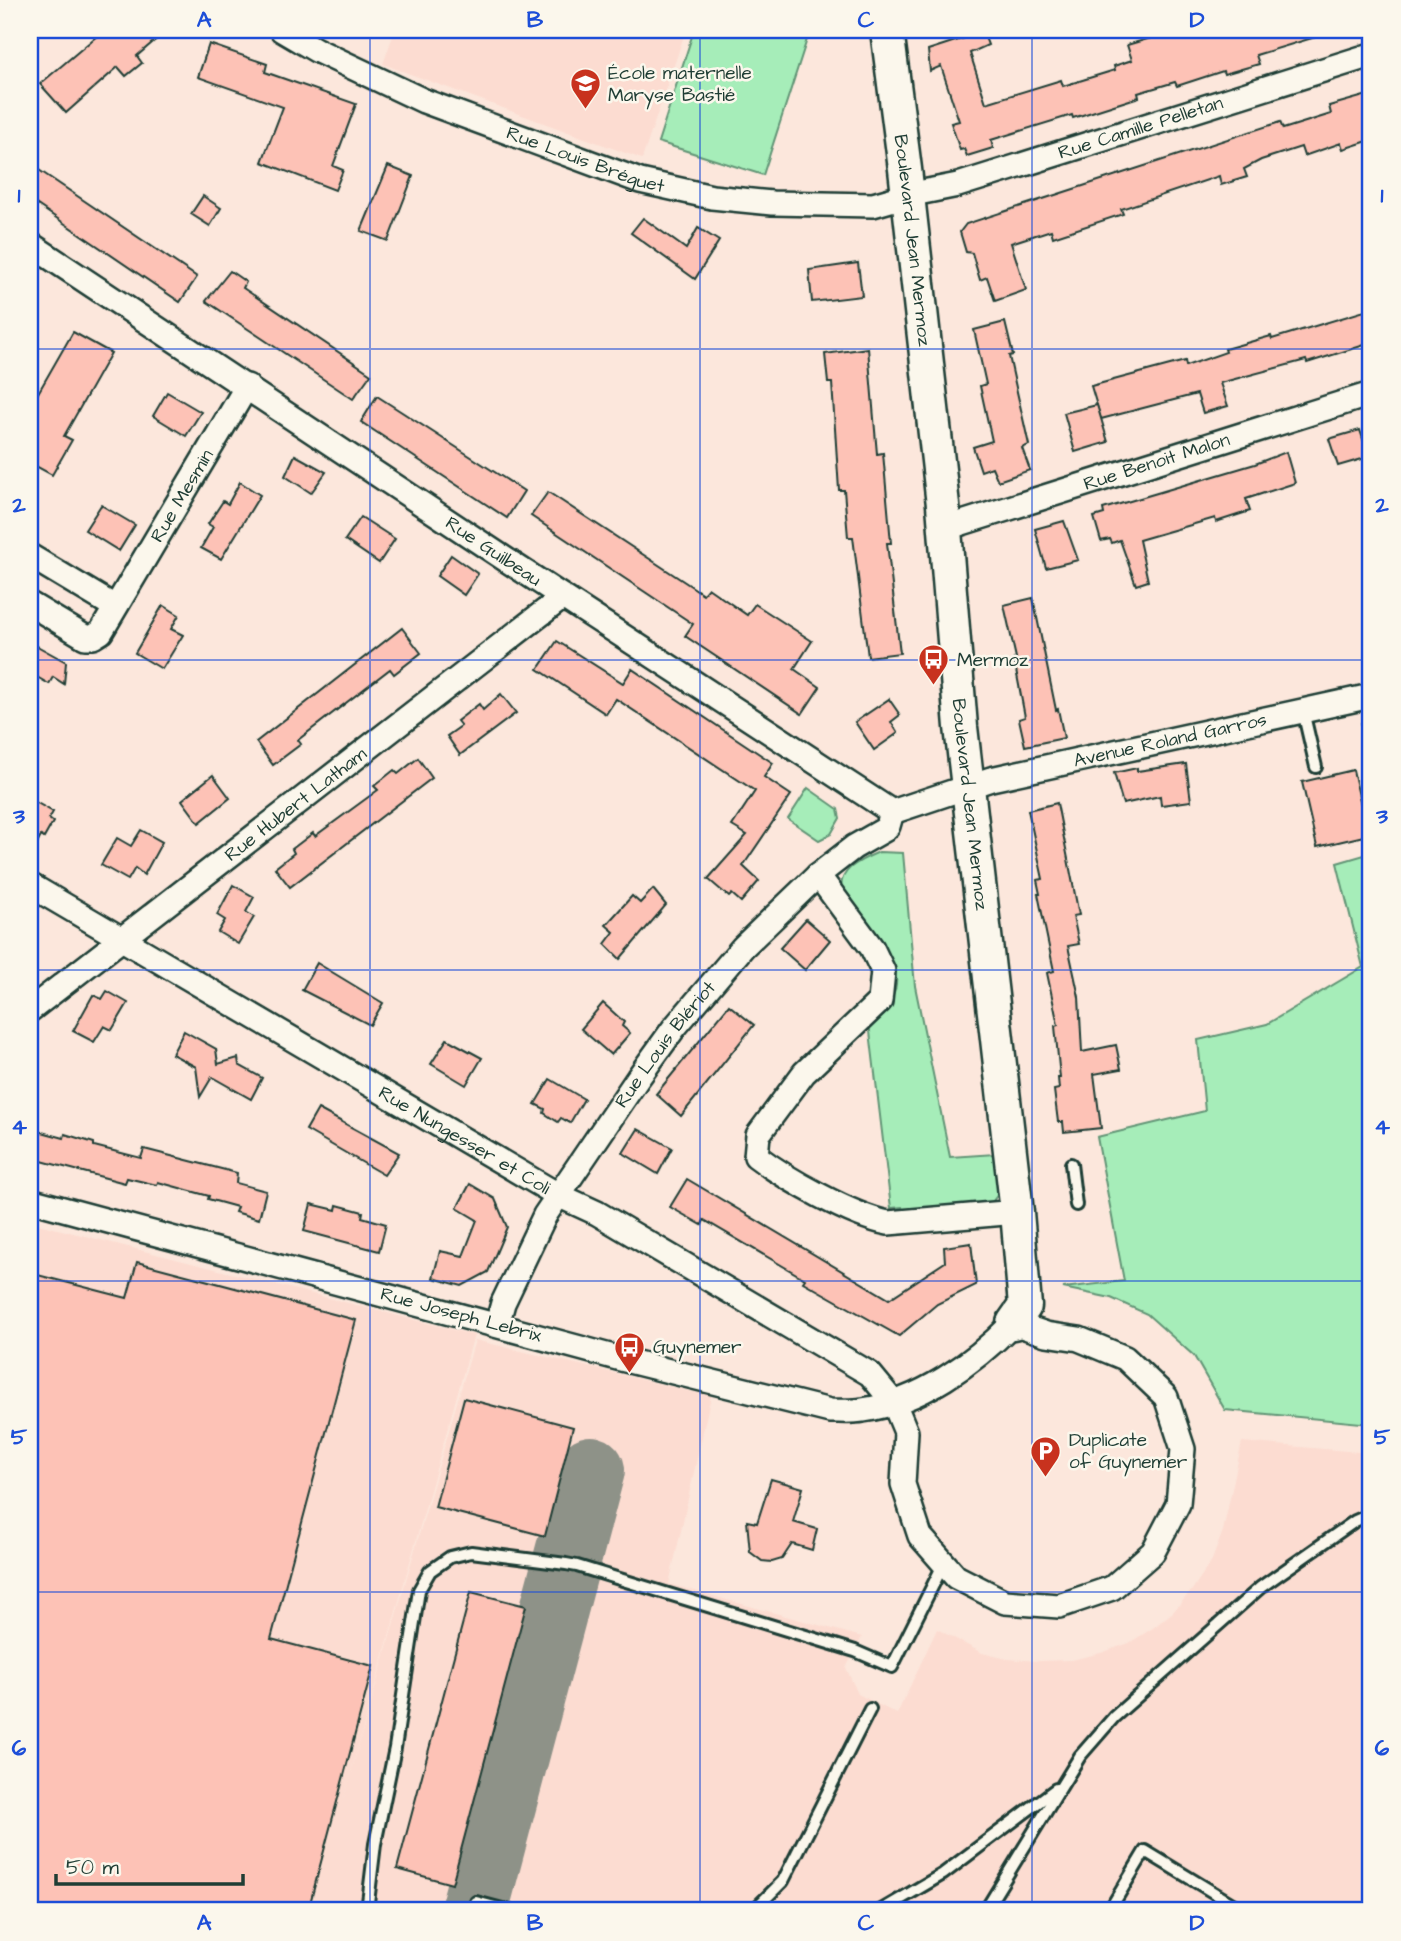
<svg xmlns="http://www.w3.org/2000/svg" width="1401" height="1941" font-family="'Architects Daughter',sans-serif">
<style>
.built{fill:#fcdcd1}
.green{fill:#a6edb9;stroke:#629576;stroke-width:2}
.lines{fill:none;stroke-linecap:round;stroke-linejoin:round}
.taxiway{stroke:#8e9288;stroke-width:68}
.building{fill:#fdc2b6;stroke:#1f3d34;stroke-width:2}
.lane-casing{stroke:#1f3d34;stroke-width:16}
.street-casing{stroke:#1f3d34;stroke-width:28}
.secondary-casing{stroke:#1f3d34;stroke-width:37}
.lane{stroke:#fbf7ec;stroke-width:10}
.street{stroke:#fbf7ec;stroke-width:23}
.secondary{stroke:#fbf7ec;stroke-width:32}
.grid{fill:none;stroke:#1d4ed8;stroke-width:2;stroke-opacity:0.55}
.labels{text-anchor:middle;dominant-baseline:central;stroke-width:5;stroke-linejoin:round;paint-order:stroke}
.poi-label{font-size:19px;fill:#1f3d34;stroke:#fbf7ec;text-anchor:start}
.street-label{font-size:19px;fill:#1f3d34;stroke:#fbf7ec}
.neatline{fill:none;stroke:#1d4ed8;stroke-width:2.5}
.grid-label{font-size:23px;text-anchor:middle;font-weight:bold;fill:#1d4ed8}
</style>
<rect width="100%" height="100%" fill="#fce7dc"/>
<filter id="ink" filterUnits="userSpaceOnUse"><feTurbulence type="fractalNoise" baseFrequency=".0143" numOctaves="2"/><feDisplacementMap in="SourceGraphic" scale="14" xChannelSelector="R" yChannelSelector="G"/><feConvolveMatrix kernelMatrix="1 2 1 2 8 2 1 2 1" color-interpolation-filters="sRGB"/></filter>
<g filter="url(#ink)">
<!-- built -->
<g class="built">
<path d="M395,30h291l-44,129 -259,-95z"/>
<path d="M30,1222l444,113 -132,468 133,-463 236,56 -42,188 193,53 -16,31 12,26 39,20 40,-85 45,24 25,6 32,2 33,-1 29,-7 28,-10 24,-15 20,-16 19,-22 20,-30 11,-29 19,-89 129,11v458h-1341z"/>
</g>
<!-- green -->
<g class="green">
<path d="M694,30h116l-47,145 -105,-33z"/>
<path d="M1371,721v43l-10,-41z"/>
<path d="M808,788l30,21 2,9 -9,16 -12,6 -31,-21z"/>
<path d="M879,852l24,1 12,133 35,171 45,-3 4,39 -7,9 -89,11 -1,-6 -11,1 -22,-185c20,-16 34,-33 24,-59l-50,-68c-9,-25 17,-36 36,-44z"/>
<path d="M1371,853v571l-146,-14 -31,-54 -47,-42 -36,-16 -48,-10 61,-7 -27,-144 108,-26 -7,-71 69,-16 96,-57 -26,-104z"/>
</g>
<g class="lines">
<!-- taxiway -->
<path class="taxiway" d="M474,1911l117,-441"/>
</g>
<!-- building -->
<g class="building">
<path d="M104,30h63l-30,26 5,7 -16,13 -8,-9 -52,46 -26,-29z"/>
<path d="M1149,30h172l1,5 -66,20 3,9 -35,10 -1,-3 -46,15 -2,-4 -37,11 1,4 -66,21 -1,-3 -81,25 2,8 -26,8 -3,-7 -4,1 -9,-27 8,-2 -18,-55 -11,5 -2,-21 55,-18 5,13 -18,8 16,50 75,-23 2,6 52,-16 -1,-4 18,-6 -5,-15 24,-7z"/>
<path d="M209,44l58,20 -2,8 91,32 -23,62 10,4 -8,20 -73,-28 21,-55 -85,-30z"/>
<path d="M1371,94v46l-28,9 -2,-6 -37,13 -3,-9 -40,13 -17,9 3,8 -26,8 -2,-9 -98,33 2,5 -70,23 -2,-7 -40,13 15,47 -31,11 -8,-24 -7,3 -8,-27 -6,-1 -6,-20 6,-8 314,-102 3,7 48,-15 -2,-8z"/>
<path d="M30,164l167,113 -17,25 -150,-102z"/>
<path d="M388,166l25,10 -25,65 -27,-10z"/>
<path d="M203,196l18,12 -11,18 -19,-12z"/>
<path d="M643,218l43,31 12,-21 21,13 -24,38 -64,-46z"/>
<path d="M858,263l4,33 -50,6 -3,-32z"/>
<path d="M230,271l16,11 -3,6 128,86 -18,25 -147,-98z"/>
<path d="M1371,309v34l-64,20 -1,-3 -86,23 8,23 -25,7 -6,-19 -96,25 -10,-33 94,-25 1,5 40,-14 -1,-3 46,-13 1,3z"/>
<path d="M1005,322l8,33 -4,1 6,27 14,62 -7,3 8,22 -32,11 -6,-14 -11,4 -8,-24 19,-6 -12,-55 6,-2 -12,-54z"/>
<path d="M73,332l38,21 -47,83 8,4 -20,35 -22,-12v-56z"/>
<path d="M868,348l9,106 6,-1 8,90h-4l13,110 -32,4 -15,-120h-5l-4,-47h-5l-7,-107h-4l-3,-29z"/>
<path d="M167,392l34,20 -15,24 -33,-20z"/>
<path d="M377,396l147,95 -17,27 -146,-96z"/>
<path d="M1097,405l11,37 -33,10 -11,-39z"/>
<path d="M1360,430l9,27 -31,9 -9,-27z"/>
<path d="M1286,452l9,31 -49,16 4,12 -34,11 -1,-4 -76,22 9,41 -12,4 -16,-45 -8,3 -2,-4 -9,2 -7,-24 10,-3 -1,-5 152,-45z"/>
<path d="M295,455l31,17 -15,21 -26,-17z"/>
<path d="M240,482l20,13 -39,64 -20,-11 12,-21 -5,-3 15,-23 5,3z"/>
<path d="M548,492l155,102 5,-6 39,27 8,-11 57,37 -18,28 26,18 -18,27 -117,-78 8,-12 -162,-108z"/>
<path d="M101,505l34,20 -16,26 -34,-21z"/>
<path d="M361,517l34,22 -16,24 -34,-23z"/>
<path d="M1064,521l14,39 -32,8 -11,-39z"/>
<path d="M451,555l27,19 -14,21 -27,-19z"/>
<path d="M1033,598l23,112 2,-1 6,29 -39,8 -6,-27 6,-2 -11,-58 2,-1 -12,-53z"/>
<path d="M163,605l16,10 -8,14 12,6 -21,34 -27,-16z"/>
<path d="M402,628l19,25 -27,21 -4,-5 -92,71 3,4 -28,21 -17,-23z"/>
<path d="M557,641l66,42 9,-14 141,94 -9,14 27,18 -48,71 16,15 -18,21 -9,-8 -3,3 -21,-18 39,-44 -15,-9 23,-35 -139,-92 -10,15 -68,-45z"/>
<path d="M30,642l36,20 -2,22 -11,-7 -4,7 -19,-11z"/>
<path d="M501,694l15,19 -56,42 -13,-19 14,-10 -4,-5 22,-17 4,6z"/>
<path d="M889,699l11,16 -9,7 7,11 -24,17 -19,-28z"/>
<path d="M418,758l14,20 -142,109 -15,-19 19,-15 -2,-4 21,-16 2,3 63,-46 -4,-4 20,-16 4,4z"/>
<path d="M1186,764l5,37 -30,4 -1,-9 -37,8 -9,-31 23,-5v3z"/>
<path d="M1353,770l15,65 -51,12 -15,-65z"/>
<path d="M213,775l17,23 -31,25 -17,-23z"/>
<path d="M30,799l23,13 -4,7 4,3 -9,16 -3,-2 -11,22z"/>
<path d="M1057,803l22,112 -6,1 6,28 -11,2 11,51 3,55 34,-7 5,24 -27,5 7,54 -37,4 -1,-10h-5l-4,-32 5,-1 -1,-11h2l-5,-52 3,-1 -11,-52 7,-2 -16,-77h2l-3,-14 6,-1 -15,-69z"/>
<path d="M141,830l21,12 -18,33 -9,-7 -7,12 -27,-15 16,-27 14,8z"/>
<path d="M233,885l21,12 -8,15 8,5 -16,27 -20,-12 7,-12 -8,-5z"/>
<path d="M653,889l13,16 -46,54 -15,-15 9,-12 -8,-7 26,-29 8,7z"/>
<path d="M806,919l24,21 -25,30 -25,-22z"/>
<path d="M317,963l66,40 -13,22 -68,-35z"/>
<path d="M107,991l21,12 -16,27 -8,-4 -10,16 -21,-11 20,-36 9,4z"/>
<path d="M603,1003l21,19 -2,4 8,7 -19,22 -30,-26z"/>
<path d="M729,1005l25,20 -73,91 -25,-22z"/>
<path d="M184,1031l32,18 2,15 20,-6 1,7 23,13 -11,21 -39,-22 -12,20 -4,-30 -24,-13z"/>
<path d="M447,1039l35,19 -16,27 -35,-21z"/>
<path d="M550,1079l34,20 -14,24 -9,-5 -3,4 -8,-5 -6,-4 1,-4 -10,-5z"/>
<path d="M318,1109l81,44 -15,22 -78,-45z"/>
<path d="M638,1129l34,19 -14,26 -35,-21z"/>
<path d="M38,1131l26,7 1,-4 29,9v3l47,12 3,-9 93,24 -1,10 30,8 -7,28 -24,-7 2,-5 -29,-8 1,-3 -51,-14 -1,3 -30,-7 -2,5 -95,-25v-22l6,1z"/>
<path d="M687,1179l202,120 56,-37 -1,-15 27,-4 5,42 -39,19 -38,32 -96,-54 2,-3 -101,-59 -2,5 -32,-18z"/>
<path d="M470,1184l25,15 12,28 -19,45 -26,14 -29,-8 7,-27 23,5 14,-36 -20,-12z"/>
<path d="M311,1204l25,6 1,-5 26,7 -1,5 24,7 -7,27 -75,-20z"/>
<path d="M137,1262l219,58 -85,319 102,27 -65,245h-278v-638l97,25z"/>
<path d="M464,1398l109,29 -28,109 -110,-29z"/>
<path d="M771,1479l32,9 -10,34 24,7 -5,21 -20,-6 -10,15 -10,3 -10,-1 -12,-9 -3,-31 10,2z"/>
<path d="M471,1592l55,14 -74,278 -55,-15z"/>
</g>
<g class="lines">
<defs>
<g id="lane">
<path d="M1303,711l13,56"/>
<path d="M1071,1164l5,41"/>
<path d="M476,1902l34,9"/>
<path d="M367,1911l8,-67 20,-96 24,-158 11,-19 20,-14 21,-5 95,12 11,2 278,85 37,16 51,-102"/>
<path d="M753,1911l30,-30 87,-172"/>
<path d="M880,1911l63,-37 113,-85"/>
<path d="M985,1911l95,-155 34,-39 147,-130 94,-66 16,-7"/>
<path d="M1109,1911l36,-60 99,60"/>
</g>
<g id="street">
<path id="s1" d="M282,30l34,20 108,51 216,80 72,16 60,6 101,2 35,-10 50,-10 413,-130"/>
<path id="s2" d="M30,244l475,315 387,253 99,-33 380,-83"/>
<path id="s3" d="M943,529l428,-135"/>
<path d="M30,556l85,51"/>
<path id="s4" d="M30,604l55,33h8l8,-5 146,-246"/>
<path d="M818,875l54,73 11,23 -3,30 -76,72 -46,62 -2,21c30,23 96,60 132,67l129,-11"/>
<path id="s5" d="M30,885l528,310 39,18 273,161 24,29 12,29 -3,52 17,52 36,41 49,25 54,4 53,-18 41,-36 25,-48 5,-55 -17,-52 -41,-39 -46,-19 -33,-5 -33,-11c-39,40 -93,79 -150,87 -10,2 -22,1 -33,1l-209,-52 -591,-159"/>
<path id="s6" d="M30,1010l533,-413"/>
<path id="s7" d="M497,1325l6,-22 42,-88 93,-137 36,-50 69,-81 75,-72 36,-28 30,-17 4,-4 4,-14"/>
</g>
<g id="secondary">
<path id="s8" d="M887,30l18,139 38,336 18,222 56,485 8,94 -12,17"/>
</g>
</defs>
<!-- lane casing -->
<use href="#lane" class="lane-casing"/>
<!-- street casing -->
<use href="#street" class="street-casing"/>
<!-- secondary casing -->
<use href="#secondary" class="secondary-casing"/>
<!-- lane -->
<use href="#lane" class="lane"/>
<!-- street -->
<use href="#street" class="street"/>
<!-- secondary -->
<use href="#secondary" class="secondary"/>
</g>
</g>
<!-- grid -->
<path class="grid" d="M370,30v1881M700,30v1881M1032,30v1881M30,349h1341M30,660h1341M30,970h1341M30,1281h1341M30,1592h1341"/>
<!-- icons -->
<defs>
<symbol id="school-pin" viewBox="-11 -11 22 30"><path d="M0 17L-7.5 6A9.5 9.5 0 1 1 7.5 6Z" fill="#c8321e" stroke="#fbf7ec"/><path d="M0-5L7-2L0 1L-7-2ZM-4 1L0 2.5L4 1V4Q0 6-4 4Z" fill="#fff"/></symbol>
<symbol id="bus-pin" viewBox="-11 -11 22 30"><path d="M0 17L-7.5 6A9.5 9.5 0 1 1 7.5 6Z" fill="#c8321e" stroke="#fbf7ec"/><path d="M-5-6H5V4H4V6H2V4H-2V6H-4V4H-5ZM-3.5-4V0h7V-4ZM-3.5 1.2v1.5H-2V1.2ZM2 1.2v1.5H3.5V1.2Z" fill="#fff"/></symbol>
<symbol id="parking-pin" viewBox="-11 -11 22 30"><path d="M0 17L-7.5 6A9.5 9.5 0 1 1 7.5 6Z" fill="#c8321e" stroke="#fbf7ec"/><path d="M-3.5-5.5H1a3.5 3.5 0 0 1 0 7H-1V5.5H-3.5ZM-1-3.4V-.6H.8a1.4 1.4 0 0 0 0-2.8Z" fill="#fff"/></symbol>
</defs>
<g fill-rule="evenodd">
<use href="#school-pin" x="568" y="66" width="35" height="47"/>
<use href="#bus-pin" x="916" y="642" width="35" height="47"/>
<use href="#bus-pin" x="612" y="1330" width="35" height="47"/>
<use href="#parking-pin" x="1028" y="1434" width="35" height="47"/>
</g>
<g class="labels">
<!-- poi labels -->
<g class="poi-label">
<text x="608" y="73">École maternelle<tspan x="608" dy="22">Maryse Bastié</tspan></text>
<text x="957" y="660">Mermoz</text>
<text x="653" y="1347">Guynemer</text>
<text x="1069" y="1440">Duplicate<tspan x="1069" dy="22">of Guynemer</tspan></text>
</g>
<!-- street labels -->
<g class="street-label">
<text stroke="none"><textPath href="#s1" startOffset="903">Rue Camille Pelletan</textPath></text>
<text stroke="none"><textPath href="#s1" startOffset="331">Rue Louis Bréguet</textPath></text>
<text stroke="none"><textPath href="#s8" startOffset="212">Boulevard Jean Mermoz</textPath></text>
<text stroke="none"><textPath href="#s3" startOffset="224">Rue Benoit Malon</textPath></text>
<text stroke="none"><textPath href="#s4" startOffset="240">Rue Mesmin</textPath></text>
<text stroke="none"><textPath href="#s2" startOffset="556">Rue Guilbeau</textPath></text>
<text stroke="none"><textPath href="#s2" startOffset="1320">Avenue Roland Garros</textPath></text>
<text stroke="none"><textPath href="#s6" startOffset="336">Rue Hubert Latham</textPath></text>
<text stroke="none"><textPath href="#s8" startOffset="779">Boulevard Jean Mermoz</textPath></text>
<text stroke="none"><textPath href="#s7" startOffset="329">Rue Louis Blériot</textPath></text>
<text stroke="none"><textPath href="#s5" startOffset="504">Rue Nungesser et Coli</textPath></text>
<text transform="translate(461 1315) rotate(15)">Rue Joseph Lebrix</text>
</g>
</g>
<!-- margin -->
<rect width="1401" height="1941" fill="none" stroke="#fbf7ec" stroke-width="77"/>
<!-- scale -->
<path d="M56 1874v10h187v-10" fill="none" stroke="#1f3d34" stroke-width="3.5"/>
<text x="66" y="1874" font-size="21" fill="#1f3d34" stroke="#fbf7ec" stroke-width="5" paint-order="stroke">50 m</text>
<rect x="38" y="38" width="1324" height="1864" class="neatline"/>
<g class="grid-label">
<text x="204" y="27">A</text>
<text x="535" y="27">B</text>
<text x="866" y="27">C</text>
<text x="1197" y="27">D</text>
<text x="19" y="202">1</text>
<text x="1382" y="202">1</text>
<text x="19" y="512">2</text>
<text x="1382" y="512">2</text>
<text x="19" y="823">3</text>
<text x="1382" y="823">3</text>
<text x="19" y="1134">4</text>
<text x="1382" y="1134">4</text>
<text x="19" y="1444">5</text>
<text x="1382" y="1444">5</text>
<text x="19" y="1755">6</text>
<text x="1382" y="1755">6</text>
<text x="204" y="1930">A</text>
<text x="535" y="1930">B</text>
<text x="866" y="1930">C</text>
<text x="1197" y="1930">D</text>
</g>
</svg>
